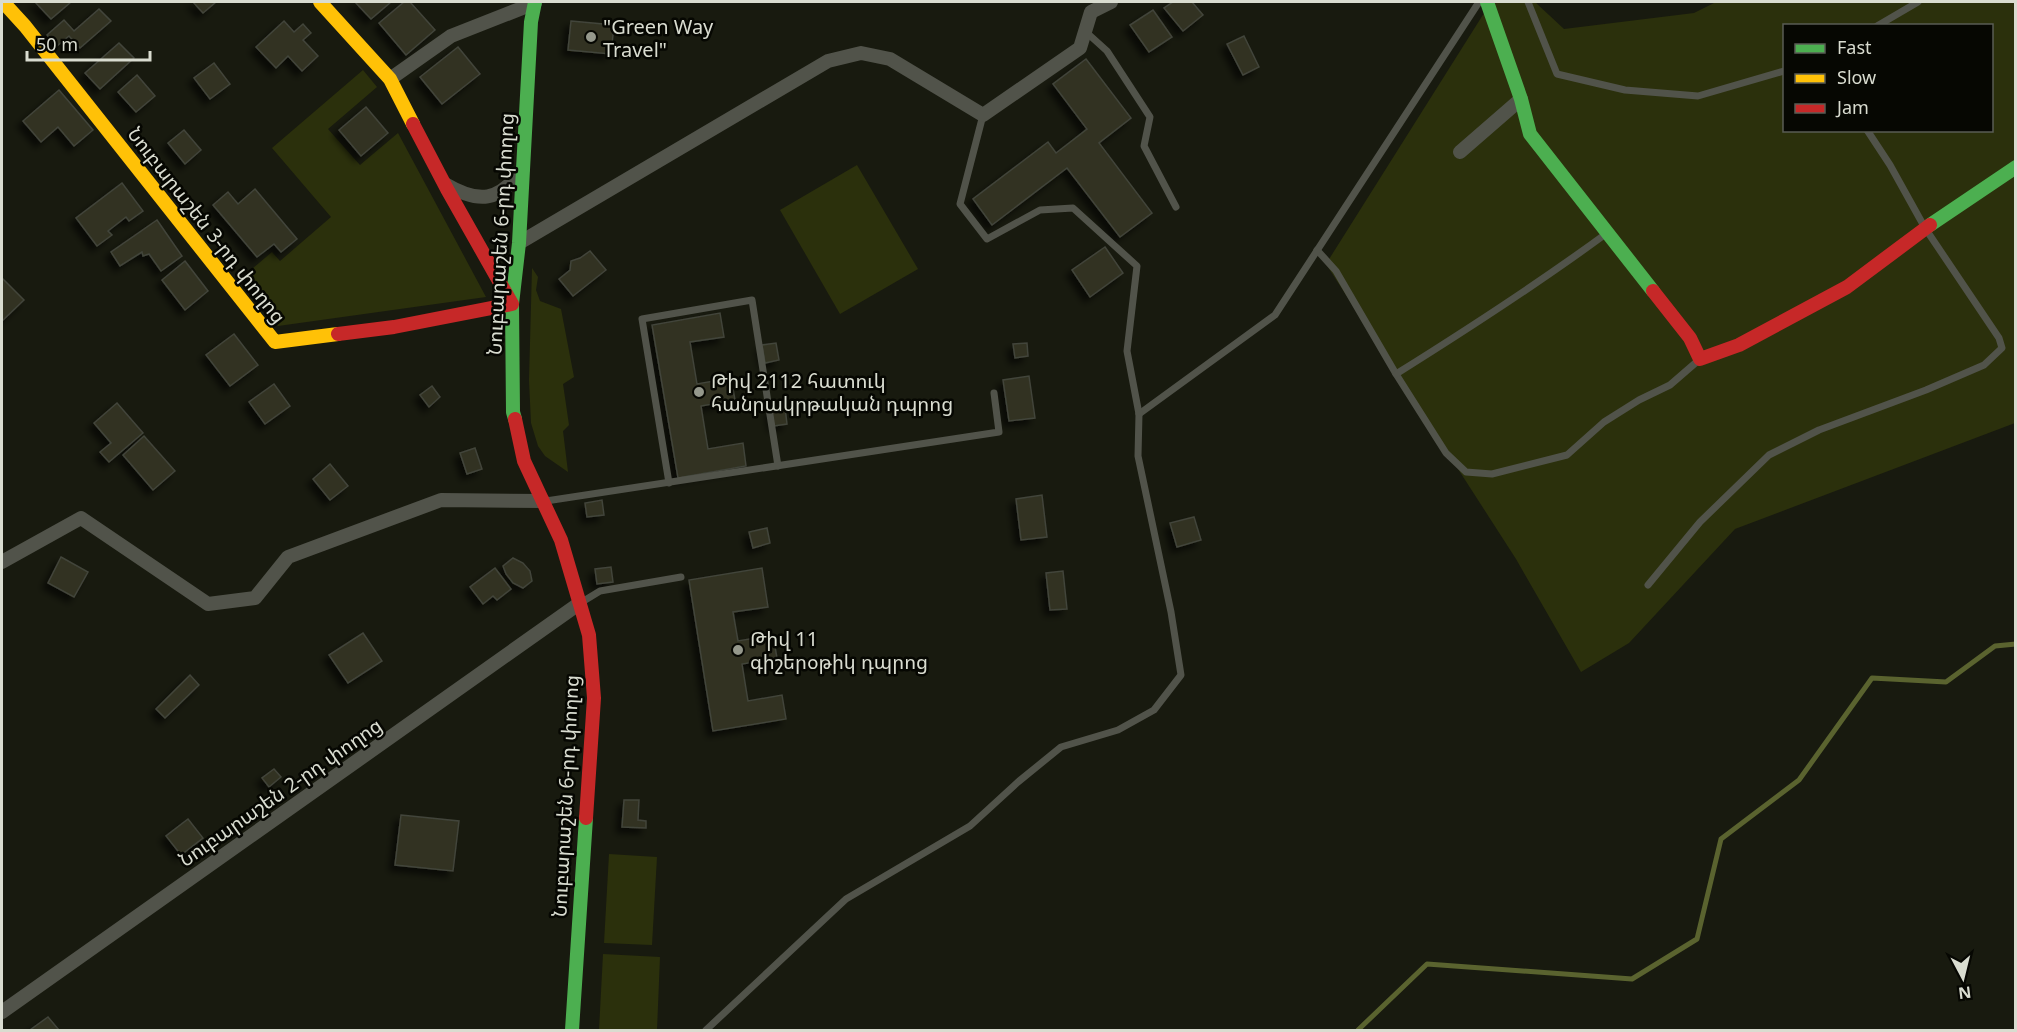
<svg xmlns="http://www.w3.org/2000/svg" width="2017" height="1032" font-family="'Noto Sans','Noto Sans Armenian',sans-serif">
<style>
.green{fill:#2b300c;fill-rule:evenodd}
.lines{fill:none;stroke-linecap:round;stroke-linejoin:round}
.stream{stroke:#5a632f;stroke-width:5}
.building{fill:#313323;stroke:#42443a;stroke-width:1.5;filter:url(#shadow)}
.lane{stroke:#51534a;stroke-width:7}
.street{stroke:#51534a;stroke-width:14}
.fast{stroke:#4caf50;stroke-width:14}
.slow{stroke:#ffc107;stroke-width:14}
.jam{stroke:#c62828;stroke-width:14}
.poi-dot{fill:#95988c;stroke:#060702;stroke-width:2}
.labels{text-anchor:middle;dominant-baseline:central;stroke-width:5;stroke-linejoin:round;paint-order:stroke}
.poi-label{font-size:20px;fill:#d9dcd0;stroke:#060702;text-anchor:start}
.street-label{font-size:20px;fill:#d9dcd0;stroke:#060702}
</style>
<defs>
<filter id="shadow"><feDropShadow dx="-5.5" dy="5.5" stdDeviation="3" flood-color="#0009"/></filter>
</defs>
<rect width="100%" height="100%" fill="#181a0f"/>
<!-- green -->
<g class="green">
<path d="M1491,2h44l29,27 130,-16 22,-11h299v421l-280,106 -106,114 -48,29 -65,-113 -190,-295zM1784,26h208v104h-208z"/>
<path d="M363,70l14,17 -49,42 32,36 38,-32 88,164 -208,29 -39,-46 33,-28 8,9 51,-44 -59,-69z"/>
<path d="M857,165l61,104 -78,45 -60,-104z"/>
<path d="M532,268l6,9 -2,13 4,11 21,8 13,68 -11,7 6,41 -6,6 5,41 -23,-16 -7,-10 -7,-23 -2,-43z"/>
<path d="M609,854l48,3 -5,88 -48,-2z"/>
<path d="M603,954l57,3 -3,73h-58z"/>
</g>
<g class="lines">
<!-- stream -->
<path class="stream" d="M1358,1030l69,-66 205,15 65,-40 24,-100 78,-59 73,-102 74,4 49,-36 21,-2"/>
</g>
<!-- building -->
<g class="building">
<path d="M35,2h36l-20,17z"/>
<path d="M193,2h23l-13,11z"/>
<path d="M355,2h36l-20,17z"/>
<path d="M404,2h6l25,28 -29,25 -27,-32z"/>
<path d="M1173,2h19l11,13 -20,16 -19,-23z"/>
<path d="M99,9l12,12 -31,27 -11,-12 -12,10 -10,-11 17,-15 10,11z"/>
<path d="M1153,10l19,27 -23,15 -19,-27z"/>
<path d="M284,21l10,11 9,-8 8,9 -8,7 15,16 -16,15 -14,-15 -12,12 -20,-21z"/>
<path d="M571,21l43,4 -3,29 -43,-4z"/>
<path d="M1244,36l15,31 -16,8 -16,-31z"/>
<path d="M119,43l15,15 -34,31 -15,-16z"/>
<path d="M458,47l22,27 -38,30 -22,-27z"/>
<path d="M1086,59l45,59 -32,25 53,70 -32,24 -53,-69 -75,57 -19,-26 75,-57 8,11 31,-24 -34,-45z"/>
<path d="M214,63l16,21 -20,15 -16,-21z"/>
<path d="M137,75l18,21 -19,16 -18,-20z"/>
<path d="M59,90l34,40 -19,16 -16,-19 -17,15 -18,-21z"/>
<path d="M366,107l22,26 -27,23 -22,-26z"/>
<path d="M184,130l17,20 -16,14 -17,-21z"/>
<path d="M122,183l21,28 -14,10 -3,-4 -18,14 4,4 -15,11 -21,-28z"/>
<path d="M255,189l42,50 -16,13 -7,-8 -17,13 -44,-52 15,-13 10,12z"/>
<path d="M157,220l25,36 -21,15 -12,-17 -6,2 -1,-4 -22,14 -9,-14z"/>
<path d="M1105,247l18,26 -33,24 -18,-27z"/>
<path d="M590,251l16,19 -33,26 -14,-17 11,-9 1,-9 9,-3z"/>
<path d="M185,261l23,30 -23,19 -23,-30z"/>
<path d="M2,278l22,22 -22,21z"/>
<path d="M720,313l4,24 -34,5 7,42 34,-6 4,22 -34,6 7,43 35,-6 3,23 -68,12 -26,-153z"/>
<path d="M234,334l24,31 -28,21 -24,-31z"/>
<path d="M776,343l3,17 -14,3 -3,-18z"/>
<path d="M1027,343l1,13 -13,2 -2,-14z"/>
<path d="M1029,376l6,42 -26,3 -6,-41z"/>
<path d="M274,384l16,22 -25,18 -16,-22z"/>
<path d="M432,386l8,11 -11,10 -9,-12z"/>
<path d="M117,403l26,30 -34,29 -9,-10 11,-9 -17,-20z"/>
<path d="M785,407l2,17 -13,2 -3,-17z"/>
<path d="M144,436l31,35 -22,19 -30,-35z"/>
<path d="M475,448l7,21 -15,5 -7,-21z"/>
<path d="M330,464l18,22 -18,14 -17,-21z"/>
<path d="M1042,495l5,42 -26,3 -5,-41z"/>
<path d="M602,500l2,15 -17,2 -2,-14z"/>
<path d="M1194,517l7,23 -24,7 -7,-24z"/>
<path d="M767,528l3,15 -17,5 -4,-16z"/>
<path d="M61,557l27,15 -14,25 -26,-14z"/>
<path d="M513,558l10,5 7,8 2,10 -9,7 -10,-5 -7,-9 -3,-8z"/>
<path d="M611,567l2,15 -16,2 -2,-15z"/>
<path d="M495,568l16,21 -14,11 -4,-4 -10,8 -13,-17z"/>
<path d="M762,568l6,39 -35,5 5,29 35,-6 4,23 -35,6 6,37 34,-6 4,24 -73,12 -24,-151z"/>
<path d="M1063,571l4,38 -17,1 -4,-37z"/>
<path d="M363,633l19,28 -34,22 -19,-28z"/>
<path d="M190,675l9,10 -34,33 -9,-9z"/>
<path d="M274,769l7,8 -12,10 -7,-9z"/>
<path d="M624,800h15l-1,20 8,1v7l-24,-1z"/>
<path d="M401,815l58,6 -6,50 -58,-6z"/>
<path d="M188,819l15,19 -22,17 -15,-19z"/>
<path d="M48,1017l11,13h-29z"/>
</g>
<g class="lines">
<!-- lane -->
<g class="lane">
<path d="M1528,2l29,72 68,16 73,6 86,-25"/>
<path d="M1877,26l41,-24"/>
<path d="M1086,32l21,19 43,66 -6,29 32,61"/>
<path d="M1317,250l19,21 60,103 50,79 20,19 26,2 75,-19 37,-33 35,-22 31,-15 30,-26"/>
<path d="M1396,374c72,-45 143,-91 211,-141"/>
<path d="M1139,414l136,-99 204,-313"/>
<path d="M669,483l-27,-164 110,-19 26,166"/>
<path d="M546,501l453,-69 -5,-39"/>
<path d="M1648,585l52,-63 69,-67 50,-25 107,-40 58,-25 18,-17 -3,-10 -74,-110 -35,-63 -23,-35"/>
<path d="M582,602l18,-11 81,-14"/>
<path d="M706,1030l140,-131 124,-73 48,-44 43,-35 57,-17 36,-20 27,-35 -10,-63 -33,-156 1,-42 -12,-63 10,-85 -64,-58 -33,2 -53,29 -27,-35 23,-89"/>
</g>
<!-- street -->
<g class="street">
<path d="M390,79l61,-43 84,-33"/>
<path d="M1460,152l61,-53"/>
<path d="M445,184c34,20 54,18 78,-15"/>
<path d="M519,243l309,-182 33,-8 29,6 93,56 97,-67 11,-36 20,-10"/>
<path d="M2,562l79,-44 127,86 47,-6 33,-41 153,-57 102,1"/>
<path d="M2,1012l578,-409"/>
</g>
<!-- fast -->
<g class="fast">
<path d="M1487,2l34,97 9,35 123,157"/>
<path d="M1930,225l86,-58"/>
<path d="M515,419l-2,-7 -1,-108 7,-61 12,-221 4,-20"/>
<path d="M572,1030l14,-212"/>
</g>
<!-- slow -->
<g class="slow">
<path d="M3,2l22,24 250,316 63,-8"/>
<path d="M320,2l70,77 23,45"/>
</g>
<!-- jam -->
<g class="jam">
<path d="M1653,291l37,47 10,21 39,-14 108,-58 83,-62"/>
<path d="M338,334l56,-7 118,-23 -65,-115 -34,-65"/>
<path d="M515,419l9,42 37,79 28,95 5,63 -8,120"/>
</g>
</g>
<!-- markers -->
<g class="poi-dot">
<circle cx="591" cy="37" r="6"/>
<circle cx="699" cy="392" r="6"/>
<circle cx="738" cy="650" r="6"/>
</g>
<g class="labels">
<!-- poi labels -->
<g class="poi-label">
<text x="603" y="26">"Green Way<tspan x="603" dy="23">Travel"</tspan></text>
<text x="711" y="380">Թիվ 2112 հատուկ<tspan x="711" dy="23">հանրակրթական դպրոց</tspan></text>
<text x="750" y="638">Թիվ 11<tspan x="750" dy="23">գիշերօթիկ դպրոց</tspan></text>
</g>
<!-- street labels -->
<g class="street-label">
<text transform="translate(207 225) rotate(52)">Նուբարաշեն 3-րդ փողոց</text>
<text transform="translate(500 234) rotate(-87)">Նուբարաշեն 6-րդ փողոց</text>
<text transform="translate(280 792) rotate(-35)">Նուբարաշեն 2-րդ փողոց</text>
<text transform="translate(565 796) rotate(-87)">Նուբարաշեն 6-րդ փողոց</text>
</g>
</g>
<!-- border -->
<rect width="2017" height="1032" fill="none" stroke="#d9dcd0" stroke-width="6"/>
<!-- legend -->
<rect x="1783" y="24" width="210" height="108" fill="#060702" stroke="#5a5c54" stroke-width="1.5"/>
<rect x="1795" y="44" width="30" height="9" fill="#4caf50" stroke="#5a5c54" stroke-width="1.5"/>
<text x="1837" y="54" font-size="18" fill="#d9dcd0">Fast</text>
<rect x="1795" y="74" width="30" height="9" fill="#ffc107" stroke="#5a5c54" stroke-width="1.5"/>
<text x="1837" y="84" font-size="18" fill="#d9dcd0">Slow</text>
<rect x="1795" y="104" width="30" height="9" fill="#c62828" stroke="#5a5c54" stroke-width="1.5"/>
<text x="1837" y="114" font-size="18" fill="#d9dcd0">Jam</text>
<!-- north arrow -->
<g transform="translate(1963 978) rotate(173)" stroke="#060702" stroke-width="4.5" paint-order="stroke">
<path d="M0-4.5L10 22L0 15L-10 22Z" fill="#d9dcd0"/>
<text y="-9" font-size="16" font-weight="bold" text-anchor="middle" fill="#d9dcd0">N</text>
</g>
<!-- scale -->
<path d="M27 51v9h123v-9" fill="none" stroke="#d9dcd0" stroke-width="3"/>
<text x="36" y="51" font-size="18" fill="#d9dcd0" stroke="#060702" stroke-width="4.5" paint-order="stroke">50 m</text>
</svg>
